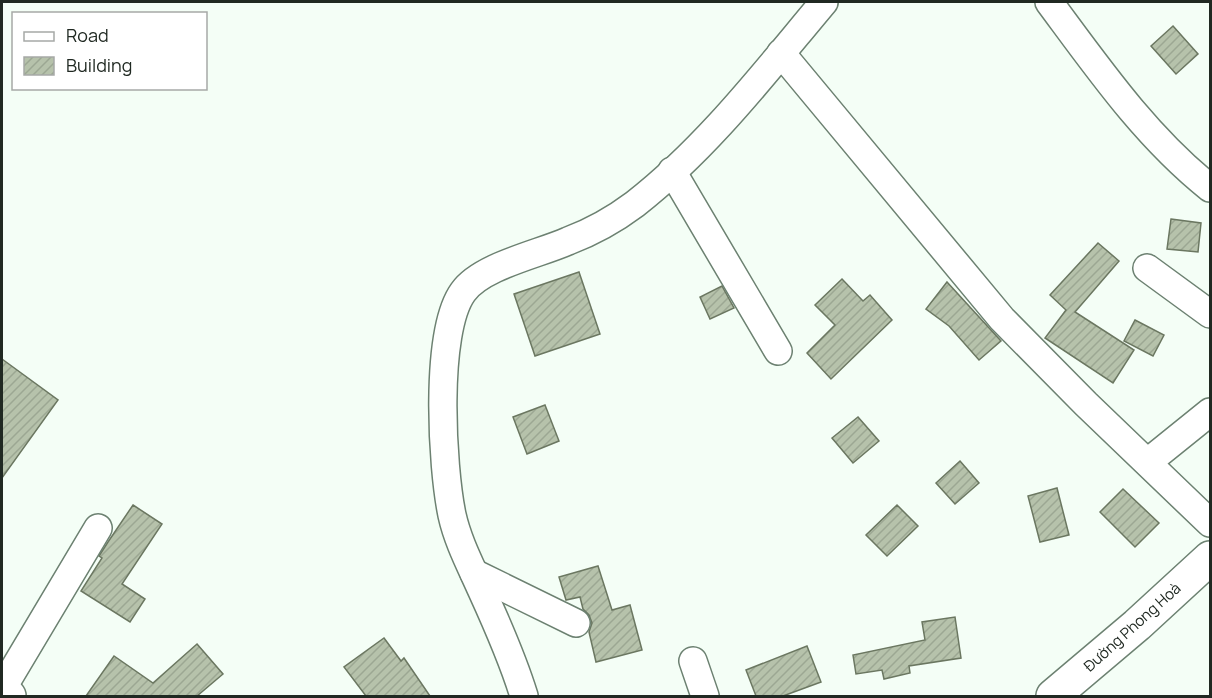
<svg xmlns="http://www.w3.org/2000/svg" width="1212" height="698" font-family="Manrope,sans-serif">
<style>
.building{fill:url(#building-hatch);stroke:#6b7761;stroke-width:1.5}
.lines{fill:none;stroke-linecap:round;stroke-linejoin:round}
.minor-casing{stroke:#6c8171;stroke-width:30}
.primary-casing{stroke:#6c8171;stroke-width:36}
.minor{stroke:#fff;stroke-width:27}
.primary{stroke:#fff;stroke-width:33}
.labels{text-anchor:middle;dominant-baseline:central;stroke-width:6;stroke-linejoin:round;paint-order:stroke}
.street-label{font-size:15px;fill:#202922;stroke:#fff}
</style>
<defs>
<pattern id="building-hatch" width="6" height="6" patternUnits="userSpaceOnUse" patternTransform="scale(1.5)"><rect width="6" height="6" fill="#b6c2ab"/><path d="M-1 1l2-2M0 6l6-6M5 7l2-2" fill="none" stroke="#9ca793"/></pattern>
</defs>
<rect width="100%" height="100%" fill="#f4fef6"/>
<!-- building -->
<g class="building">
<path d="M1173,26l25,28 -22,20 -25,-28z"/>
<path d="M1171,219l30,4 -3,29 -31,-3z"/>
<path d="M1098,243l21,18 -44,51 59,38 -21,33 -68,-45 21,-28 -16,-15z"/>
<path d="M579,272l21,62 -65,22 -21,-62z"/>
<path d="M842,279l21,22 7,-6 22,25 -61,59 -24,-26 28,-28 -20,-20z"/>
<path d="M947,282l54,59 -22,19 -30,-34 -23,-17z"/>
<path d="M722,286l12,22 -24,11 -10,-22z"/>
<path d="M1135,320l29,15 -11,21 -29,-15z"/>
<path d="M2,359l56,41 -56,78z"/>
<path d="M545,405l14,36 -32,13 -14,-37z"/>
<path d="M858,417l21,24 -26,22 -21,-25z"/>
<path d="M960,461l19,22 -24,21 -19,-21z"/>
<path d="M1057,488l12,47 -29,7 -12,-46z"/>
<path d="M1123,489l36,34 -24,24 -35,-35z"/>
<path d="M133,505l29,19 -40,60 23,15 -15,23 -49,-31 21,-33 -3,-2 9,-14z"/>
<path d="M897,505l21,21 -31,30 -21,-21z"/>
<path d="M598,566l14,44 18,-5 12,45 -46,12 -7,-30 3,-9 -3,-8 -6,-6 -3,-12 -14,3 -7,-23z"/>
<path d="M955,617l6,41 -52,8 1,7 -26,6 -2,-9 -26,4 -3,-19 72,-15 -3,-18z"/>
<path d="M384,638l17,23 3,-3 26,38h-64l-22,-29z"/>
<path d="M197,644l26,30 -26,22h-111l28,-40 39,27z"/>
<path d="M807,646l14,36 -38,14h-27l-10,-26z"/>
</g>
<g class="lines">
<defs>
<g id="minor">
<path d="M1049,2c49,66 96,134 161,186"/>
<path d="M781,53l221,266 84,85 124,119"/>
<path d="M672,171l106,180"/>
<path d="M1147,268l63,46"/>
<path d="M1148,462l62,-50"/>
<path d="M474,573l102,50"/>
<path d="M693,661l12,35"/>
<path d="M2,689l96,-161"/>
<path d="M524,696c-11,-36 -26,-70 -42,-105 -11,-25 -24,-49 -30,-76 -10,-48 -18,-183 11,-223 18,-26 76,-38 105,-51 24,-9 47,-22 67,-37 73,-57 131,-133 189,-202"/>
</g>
<g id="primary">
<path d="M2,693l7,3"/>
<path d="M1053,696l84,-71 73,-67"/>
</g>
</defs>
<!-- minor casing -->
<use href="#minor" class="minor-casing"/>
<!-- primary casing -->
<use href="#primary" class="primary-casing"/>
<!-- minor -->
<use href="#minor" class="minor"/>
<!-- primary -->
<use href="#primary" class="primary"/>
</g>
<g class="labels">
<!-- street labels -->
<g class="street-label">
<text transform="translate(1132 627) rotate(-42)">Đường Phong Hoà</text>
</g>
</g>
<!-- border -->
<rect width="1212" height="698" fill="none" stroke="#202922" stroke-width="6"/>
<!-- legend -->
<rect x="12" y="12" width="195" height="78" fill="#ffffff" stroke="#a6a9a7" stroke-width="1.5"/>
<rect x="24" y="32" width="30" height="9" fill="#ffffff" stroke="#a6a9a7" stroke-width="1.5"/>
<text x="66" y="42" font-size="18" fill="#202922">Road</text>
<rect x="24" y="57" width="30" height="18" fill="url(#building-hatch)" stroke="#a6a9a7" stroke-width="1.5"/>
<text x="66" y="72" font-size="18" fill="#202922">Building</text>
</svg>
